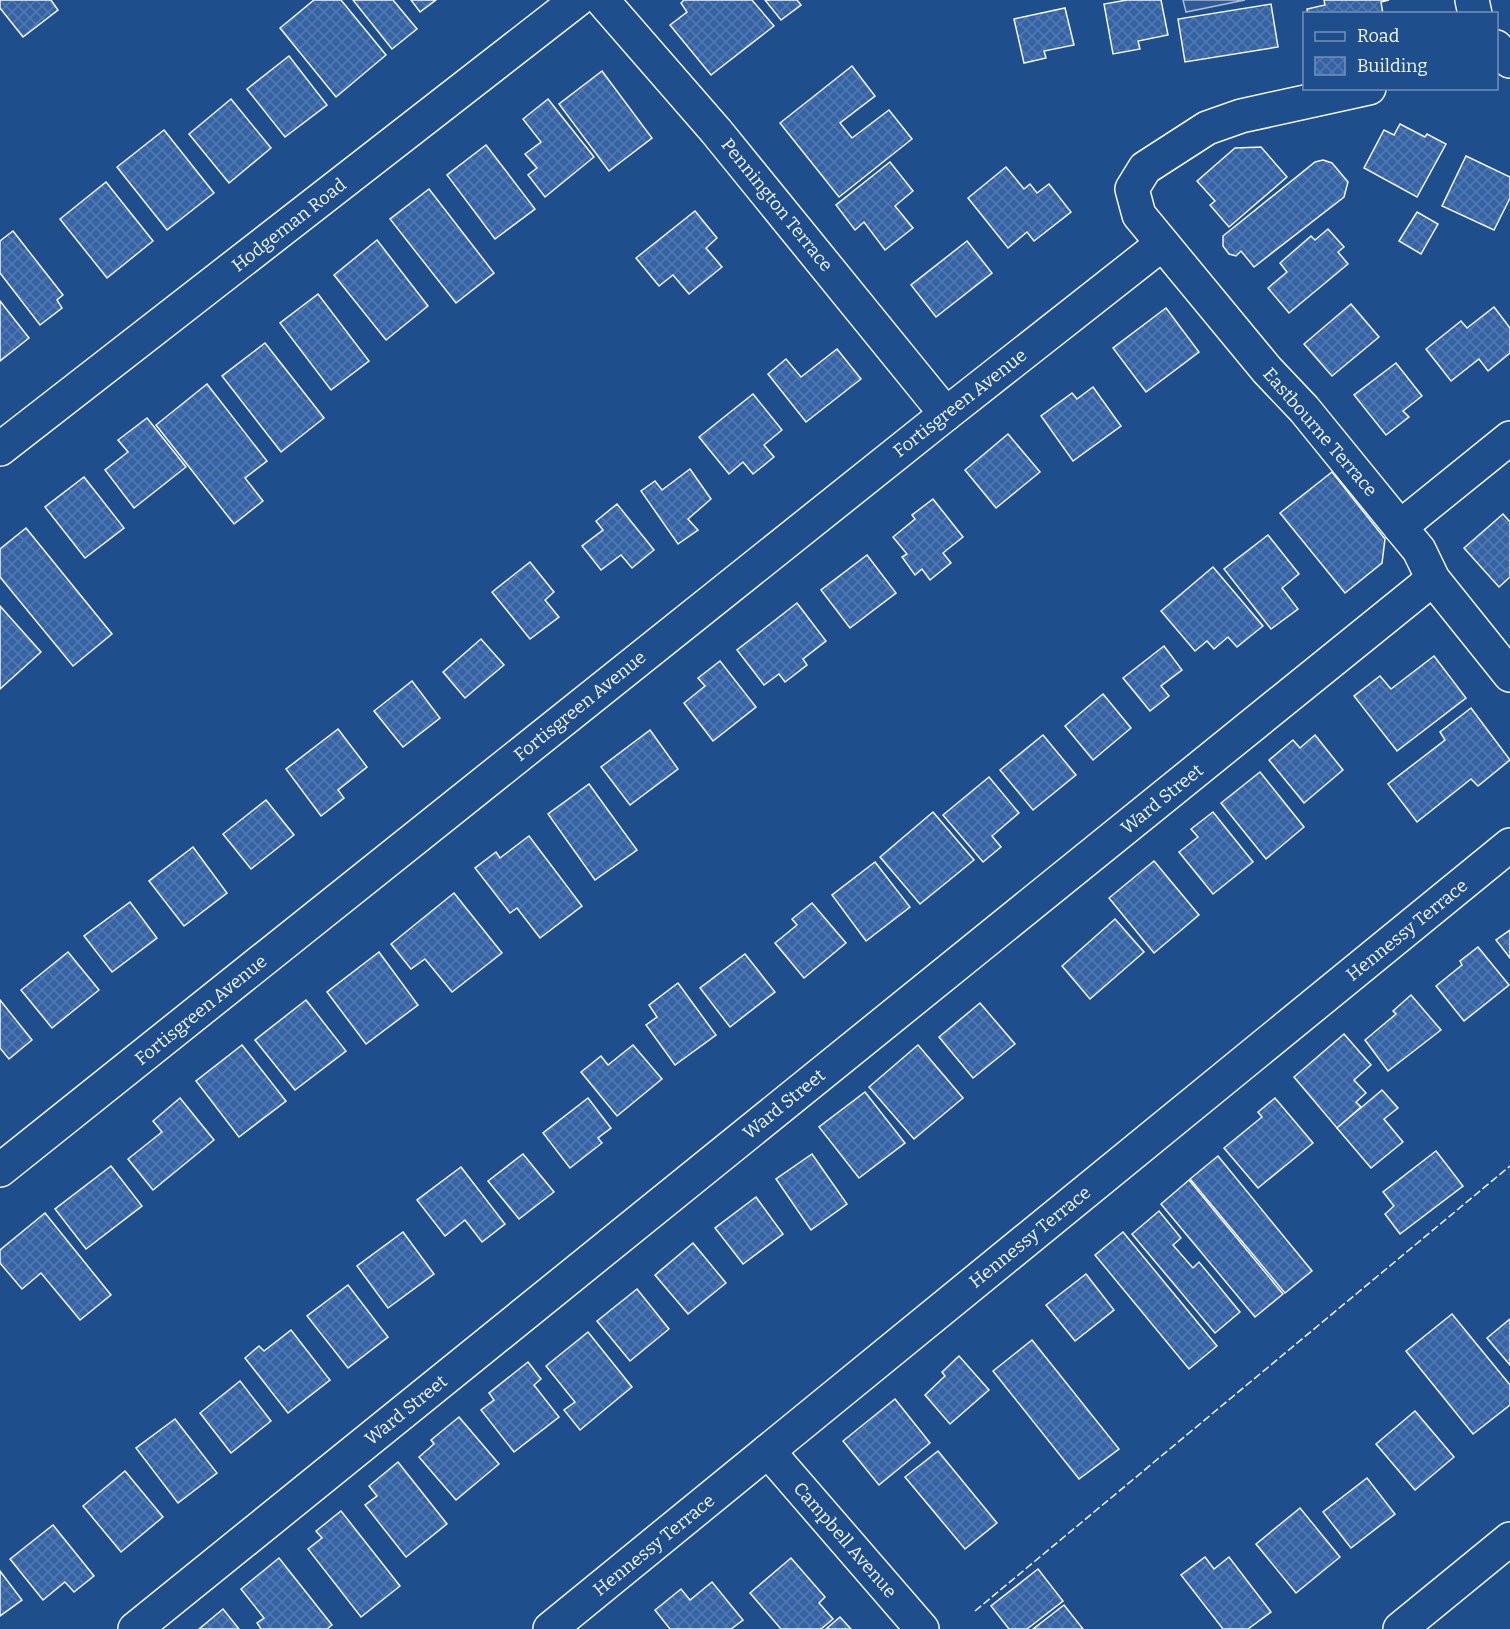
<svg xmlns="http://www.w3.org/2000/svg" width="1510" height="1629" font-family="Bitter,serif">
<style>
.parking{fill:#305b95;stroke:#a8bbd7;stroke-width:1.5}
.building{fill:url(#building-cross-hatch);stroke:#f2f6ff;stroke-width:1.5}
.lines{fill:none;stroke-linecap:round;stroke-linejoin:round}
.minor-casing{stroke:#f2f6ff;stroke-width:36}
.minor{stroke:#1f4e8c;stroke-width:33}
.fence{stroke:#f2f6ff;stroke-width:1.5;stroke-dasharray:8 3;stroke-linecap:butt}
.labels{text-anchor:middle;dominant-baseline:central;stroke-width:4.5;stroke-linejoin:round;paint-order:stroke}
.street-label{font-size:18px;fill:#f2f6ff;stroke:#1f4e8c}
</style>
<defs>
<pattern id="building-cross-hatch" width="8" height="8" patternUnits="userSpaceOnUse" patternTransform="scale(1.5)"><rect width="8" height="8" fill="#3563a3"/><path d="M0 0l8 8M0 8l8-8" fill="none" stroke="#537ab1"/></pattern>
</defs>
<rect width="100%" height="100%" fill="#1f4e8c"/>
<!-- parking -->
<path class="parking" d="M1183,0h62l-59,12z"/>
<!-- building -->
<g class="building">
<path d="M0,0h51l7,10 -35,27 -23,-29z"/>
<path d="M314,0h27l45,55 -50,42 -56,-69z"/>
<path d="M353,0h40l24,29 -25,20z"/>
<path d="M411,0h25l-16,12z"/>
<path d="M684,0h68l22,26 -63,49 -41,-50 17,-13 -6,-9z"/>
<path d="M765,0h32l4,5 -20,15z"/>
<path d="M1127,0h34l7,35 -30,6 2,8 -27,5 -9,-50z"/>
<path d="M1324,0h65l-8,2 2,12h-75l-1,-5 18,-4z"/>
<path d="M1271,4l7,43 -93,15 -7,-43z"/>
<path d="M1065,8l9,37 -30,6 2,7 -22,5 -10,-44z"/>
<path d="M289,56l38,49 -42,32 -38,-48z"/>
<path d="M852,66l23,30 -35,27 12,15 37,-28 23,29 -73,58 -59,-74z"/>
<path d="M602,71l50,67 -43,33 -50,-67z"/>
<path d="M231,99l40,49 -42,35 -40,-49z"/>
<path d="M548,99l46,58 -49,40 -17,-22 9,-7 -12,-14 16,-12 -18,-23z"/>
<path d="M1400,124l25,13 2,-3 19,10 -29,53 -53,-29 20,-38 10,5z"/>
<path d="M164,130l50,63 -47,37 -50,-63z"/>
<path d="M486,145l49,64 -40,30 -48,-64z"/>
<path d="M1261,147l26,30 -58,50 -19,-22 5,-4 -18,-20 38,-33z"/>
<path d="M1466,156l44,21v21l-16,32 -52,-24z"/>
<path d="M1323,160l9,3 16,19 -4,15 -90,70 -13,-16 -5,5 -7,-2 -6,-8v-10l92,-74z"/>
<path d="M890,162l23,29 -18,15 18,22 -28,22 -21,-28 -9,8 -19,-25z"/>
<path d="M1006,167l18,22 6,-5 7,9 12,-9 22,28 -37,29 -7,-9 -19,16 -40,-50z"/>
<path d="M106,182l47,59 -46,37 -47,-59z"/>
<path d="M429,189l65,84 -38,30 -66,-84z"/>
<path d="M695,211l22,27 -11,10 16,19 -33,27 -16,-19 -14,11 -23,-28z"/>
<path d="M1417,212l21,12 -17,30 -22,-13z"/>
<path d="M1328,229l16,18 -6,5 10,12 -59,49 -21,-25 19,-16 -7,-9 31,-27 4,4z"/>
<path d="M13,231l50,64 -6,5 5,8 -22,17 -40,-52v-32z"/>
<path d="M377,240l51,66 -42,34 -52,-65z"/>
<path d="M967,241l25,32 -56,44 -25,-32z"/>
<path d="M318,294l51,67 -38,29 -51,-67z"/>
<path d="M0,301l29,37 -29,23z"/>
<path d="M1351,304l28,33 -47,39 -28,-32z"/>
<path d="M1494,307l16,21v25l-22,18 -9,-12 -28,22 -25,-32 35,-28 6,7z"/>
<path d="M1166,308l33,44 -53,40 -33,-44z"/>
<path d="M265,343l59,75 -43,34 -59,-76z"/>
<path d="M837,349l24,30 -55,43 -38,-48 18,-15 15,18z"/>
<path d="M1396,363l26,33 -19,15 6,6 -23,18 -32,-40z"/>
<path d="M207,384l60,77 -22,17 18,23 -29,23 -78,-99z"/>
<path d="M1093,387l28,39 -48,35 -32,-45 31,-23 5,6z"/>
<path d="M753,394l29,36 -18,15 10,12 -21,17 -10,-12 -14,12 -30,-37z"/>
<path d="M147,418l39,49 -52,41 -29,-38 23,-18 -10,-12z"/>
<path d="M1008,434l32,38 -44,36 -31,-38z"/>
<path d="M690,469l21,30 -23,20 10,11 -20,14 -37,-53 14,-10 7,9z"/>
<path d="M1332,472l53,67 -3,24 -37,30 -65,-80z"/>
<path d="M84,477l40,51 -39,30 -40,-51z"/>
<path d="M933,499l30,38 -20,16 8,10 -21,17 -8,-11 -7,6 -13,-18 5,-3 -14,-17 22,-18 -3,-4z"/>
<path d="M617,504l37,46 -22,18 -11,-13 -20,15 -19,-24 21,-16 -7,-9z"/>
<path d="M1503,514l7,8v55l-11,10 -35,-39z"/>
<path d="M26,528l86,106 -39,32 -73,-89v-28z"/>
<path d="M1268,535l31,39 -17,14 16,21 -27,20 -47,-60z"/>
<path d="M867,555l29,38 -46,35 -29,-38z"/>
<path d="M530,562l24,30 -9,8 14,17 -29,22 -38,-47z"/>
<path d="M1213,567l50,59 -26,21 -9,-10 -14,12 -7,-8 -12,10 -34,-40z"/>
<path d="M797,603l29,38 -23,18 4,6 -22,17 -6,-8 -15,11 -27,-35z"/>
<path d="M0,606l41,46 -41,37z"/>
<path d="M481,639l23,26 -39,33 -22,-26z"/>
<path d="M1164,646l18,24 -21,16 8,10 -19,15 -27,-33z"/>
<path d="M1434,656l32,42 -69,53 -43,-55 26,-20 11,13z"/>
<path d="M720,661l36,46 -43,34 -29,-38 21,-17 -7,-8z"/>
<path d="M412,681l28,37 -37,29 -29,-36z"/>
<path d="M1103,694l28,34 -38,32 -28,-34z"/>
<path d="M1471,708l39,52 -32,26 -7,-7 -54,43 -29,-38 57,-44 -5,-8z"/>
<path d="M338,729l29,38 -29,23 6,8 -23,18 -35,-47z"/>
<path d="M650,730l28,39 -48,36 -29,-38z"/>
<path d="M1043,735l33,40 -43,35 -33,-40z"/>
<path d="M1315,735l28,35 -39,33 -35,-43 24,-20 7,8z"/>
<path d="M1260,772l44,55 -38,32 -45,-56z"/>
<path d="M989,777l30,36 -27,23 9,11 -18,15 -40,-47z"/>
<path d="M589,784l48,66 -42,30 -47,-66z"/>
<path d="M266,800l28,35 -43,34 -28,-35z"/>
<path d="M933,812l41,48 -54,44 -40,-47z"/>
<path d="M1213,812l40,50 -40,32 -34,-42 19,-15 -7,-8z"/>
<path d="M529,836l53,70 -42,32 -23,-30 -7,5 -35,-45 21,-16 4,6z"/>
<path d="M193,847l34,46 -43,33 -35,-45z"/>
<path d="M1154,861l45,54 -45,38 -45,-55z"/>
<path d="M875,862l35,45 -44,34 -34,-46z"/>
<path d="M454,893l48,60 -50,39 -27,-33 -14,10 -20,-25z"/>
<path d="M130,902l27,36 -45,34 -28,-36z"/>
<path d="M812,903l34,40 -42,35 -29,-35 22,-18 -5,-6z"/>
<path d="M1115,919l29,33 -54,47 -28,-33z"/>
<path d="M1510,930v28l-14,-18z"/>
<path d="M1478,947l31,38 -45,36 -28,-35 26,-21 -2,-4z"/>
<path d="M68,952l31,38 -47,38 -31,-38z"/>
<path d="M379,952l39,53 -52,39 -39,-52z"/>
<path d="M745,954l30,38 -45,35 -30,-39z"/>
<path d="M678,983l38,52 -41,30 -29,-40 11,-8 -8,-12z"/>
<path d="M1411,995l30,35 -53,41 -23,-31 31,-26 -3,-3z"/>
<path d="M0,1000l32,40 -23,19 -9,-11z"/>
<path d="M306,1000l40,51 -51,39 -40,-50z"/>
<path d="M980,1003l35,41 -42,34 -34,-41z"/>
<path d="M1344,1034l27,31 -17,15 12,13 -10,9 5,5 -24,21 -43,-51z"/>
<path d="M242,1045l44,56 -47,36 -43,-56z"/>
<path d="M633,1045l29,34 -45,37 -36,-44 20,-16 7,9z"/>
<path d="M918,1045l45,53 -49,41 -45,-52z"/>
<path d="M1382,1090l16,18 -14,11 19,23 -32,26 -34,-40z"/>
<path d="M865,1092l40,51 -46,35 -40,-51z"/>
<path d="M180,1098l34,42 -61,50 -25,-31 34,-27 -9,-11z"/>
<path d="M588,1098l23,30 -13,10 4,5 -32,25 -27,-35z"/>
<path d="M1275,1098l38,45 -55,45 -34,-40 38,-31 -4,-5z"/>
<path d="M1436,1151l27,35 -63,48 -15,-20 9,-8 -11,-14z"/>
<path d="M523,1154l31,38 -35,27 -31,-38z"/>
<path d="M812,1154l35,50 -36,26 -35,-51z"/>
<path d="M1218,1156l94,115 -27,22 -95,-114z"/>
<path d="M111,1166l31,40 -56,43 -31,-40z"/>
<path d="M461,1167l44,57 -23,18 -17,-22 -20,16 -28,-36z"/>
<path d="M1189,1180l94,114 -28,23 -94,-113z"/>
<path d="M756,1197l27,37 -40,30 -28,-36z"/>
<path d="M1159,1211l22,27 -8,7 20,23 6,-6 41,50 -25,21 -83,-99z"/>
<path d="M45,1213l66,82 -31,25 -39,-47 -19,16 -22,-26v-13z"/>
<path d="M403,1232l31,42 -46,34 -31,-42z"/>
<path d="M1123,1232l94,114 -28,23 -94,-114z"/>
<path d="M693,1243l33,40 -38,31 -33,-39z"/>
<path d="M1086,1274l28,36 -39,31 -29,-36z"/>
<path d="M348,1285l40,52 -40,31 -41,-52z"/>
<path d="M637,1289l32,40 -39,32 -33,-40z"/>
<path d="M1452,1314l58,71v20l-37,29 -67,-83z"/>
<path d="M1510,1319v46l-23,-27z"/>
<path d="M291,1330l39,50 -42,33 -43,-55 14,-12 5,5z"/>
<path d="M588,1332l44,55 -52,43 -16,-20 11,-8 -29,-36z"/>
<path d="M1032,1340l87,109 -40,30 -86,-108z"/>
<path d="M959,1356l30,34 -39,34 -25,-29 20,-19 -3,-4z"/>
<path d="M528,1362l13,17 -7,6 25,32 -45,35 -33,-42 13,-10 -5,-7z"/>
<path d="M240,1381l31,40 -40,32 -31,-40z"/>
<path d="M895,1399l35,44 -51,42 -36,-44z"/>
<path d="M1415,1411l39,46 -39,33 -39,-46z"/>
<path d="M459,1417l40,47 -43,36 -37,-43 15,-13 -3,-4z"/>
<path d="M175,1419l42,54 -39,30 -42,-55z"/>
<path d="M938,1451l59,72 -32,26 -60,-72z"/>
<path d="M398,1462l49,62 -41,33 -41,-52 12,-9 -8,-10z"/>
<path d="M125,1471l38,46 -42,35 -38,-46z"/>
<path d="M1367,1478l28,36 -44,34 -28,-36z"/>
<path d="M1300,1508l40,49 -44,36 -40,-49z"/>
<path d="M341,1511l59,75 -39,31 -53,-68 14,-11 -6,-7z"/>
<path d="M53,1525l41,51 -20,16 -9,-10 -22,18 -33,-41z"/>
<path d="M1205,1557l9,12 15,-12 42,55 -23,17h-25l-42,-54z"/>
<path d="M279,1558l53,67 -5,4h-66l-4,-6 7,-5 -23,-29z"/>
<path d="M791,1558l34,39 -6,6 14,16 -12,10h-40l-31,-36z"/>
<path d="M1038,1569l25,32 -36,28h-18l-18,-23z"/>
<path d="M0,1571l22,29 -22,16z"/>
<path d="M712,1582l31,38 -12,9h-61l-15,-19 26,-21 9,11z"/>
<path d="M1064,1605l19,24h-50z"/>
<path d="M223,1609l16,20h-40z"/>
<path d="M840,1617l11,12h-25z"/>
</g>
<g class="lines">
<defs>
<g id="minor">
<path d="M602,0l114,131 230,283"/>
<path d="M1472,0l3,14"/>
<path d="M1496,47l14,14"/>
<path d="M1369,88l-128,28 -34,12 -62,40 -13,21 7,26 128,155 37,39 96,118 19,23 14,29 77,96"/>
<path d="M0,449l577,-449"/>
<path d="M1400,527l110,-89"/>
<path d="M0,1170l946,-756 216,-170"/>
<path d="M768,1451l154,178"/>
<path d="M135,1629l1298,-1050"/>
<path d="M550,1629l960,-784"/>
<path d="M1400,1629l110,-90"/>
</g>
</defs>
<!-- minor casing -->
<use href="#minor" class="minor-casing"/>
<!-- minor -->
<use href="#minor" class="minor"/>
<!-- fence -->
<path class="fence" d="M975,1611l535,-445"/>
</g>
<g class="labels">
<!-- street labels -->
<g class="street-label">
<text transform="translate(777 205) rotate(51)">Pennington Terrace</text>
<text transform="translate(289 225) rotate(-38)">Hodgeman Road</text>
<text transform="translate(960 403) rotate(-38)">Fortisgreen Avenue</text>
<text transform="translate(1320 432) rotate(49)">Eastbourne Terrace</text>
<text transform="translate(580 706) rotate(-39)">Fortisgreen Avenue</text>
<text transform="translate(1162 799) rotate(-39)">Ward Street</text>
<text transform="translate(1407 930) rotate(-39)">Hennessy Terrace</text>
<text transform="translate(201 1010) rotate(-39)">Fortisgreen Avenue</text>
<text transform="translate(784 1104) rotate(-39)">Ward Street</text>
<text transform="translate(1030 1237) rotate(-39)">Hennessy Terrace</text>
<text transform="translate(406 1410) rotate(-39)">Ward Street</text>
<text transform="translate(845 1540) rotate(49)">Campbell Avenue</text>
<text transform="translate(654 1545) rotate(-39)">Hennessy Terrace</text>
</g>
</g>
<!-- legend -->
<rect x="1303" y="12" width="195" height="78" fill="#1f4e8c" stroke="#7391ba" stroke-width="1.5"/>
<rect x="1315" y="32" width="30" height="9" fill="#1f4e8c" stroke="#7391ba" stroke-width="1.5"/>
<text x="1357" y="42" font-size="18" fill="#f2f6ff">Road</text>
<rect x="1315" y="57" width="30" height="18" fill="url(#building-cross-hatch)" stroke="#7391ba" stroke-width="1.5"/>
<text x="1357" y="72" font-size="18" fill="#f2f6ff">Building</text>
</svg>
